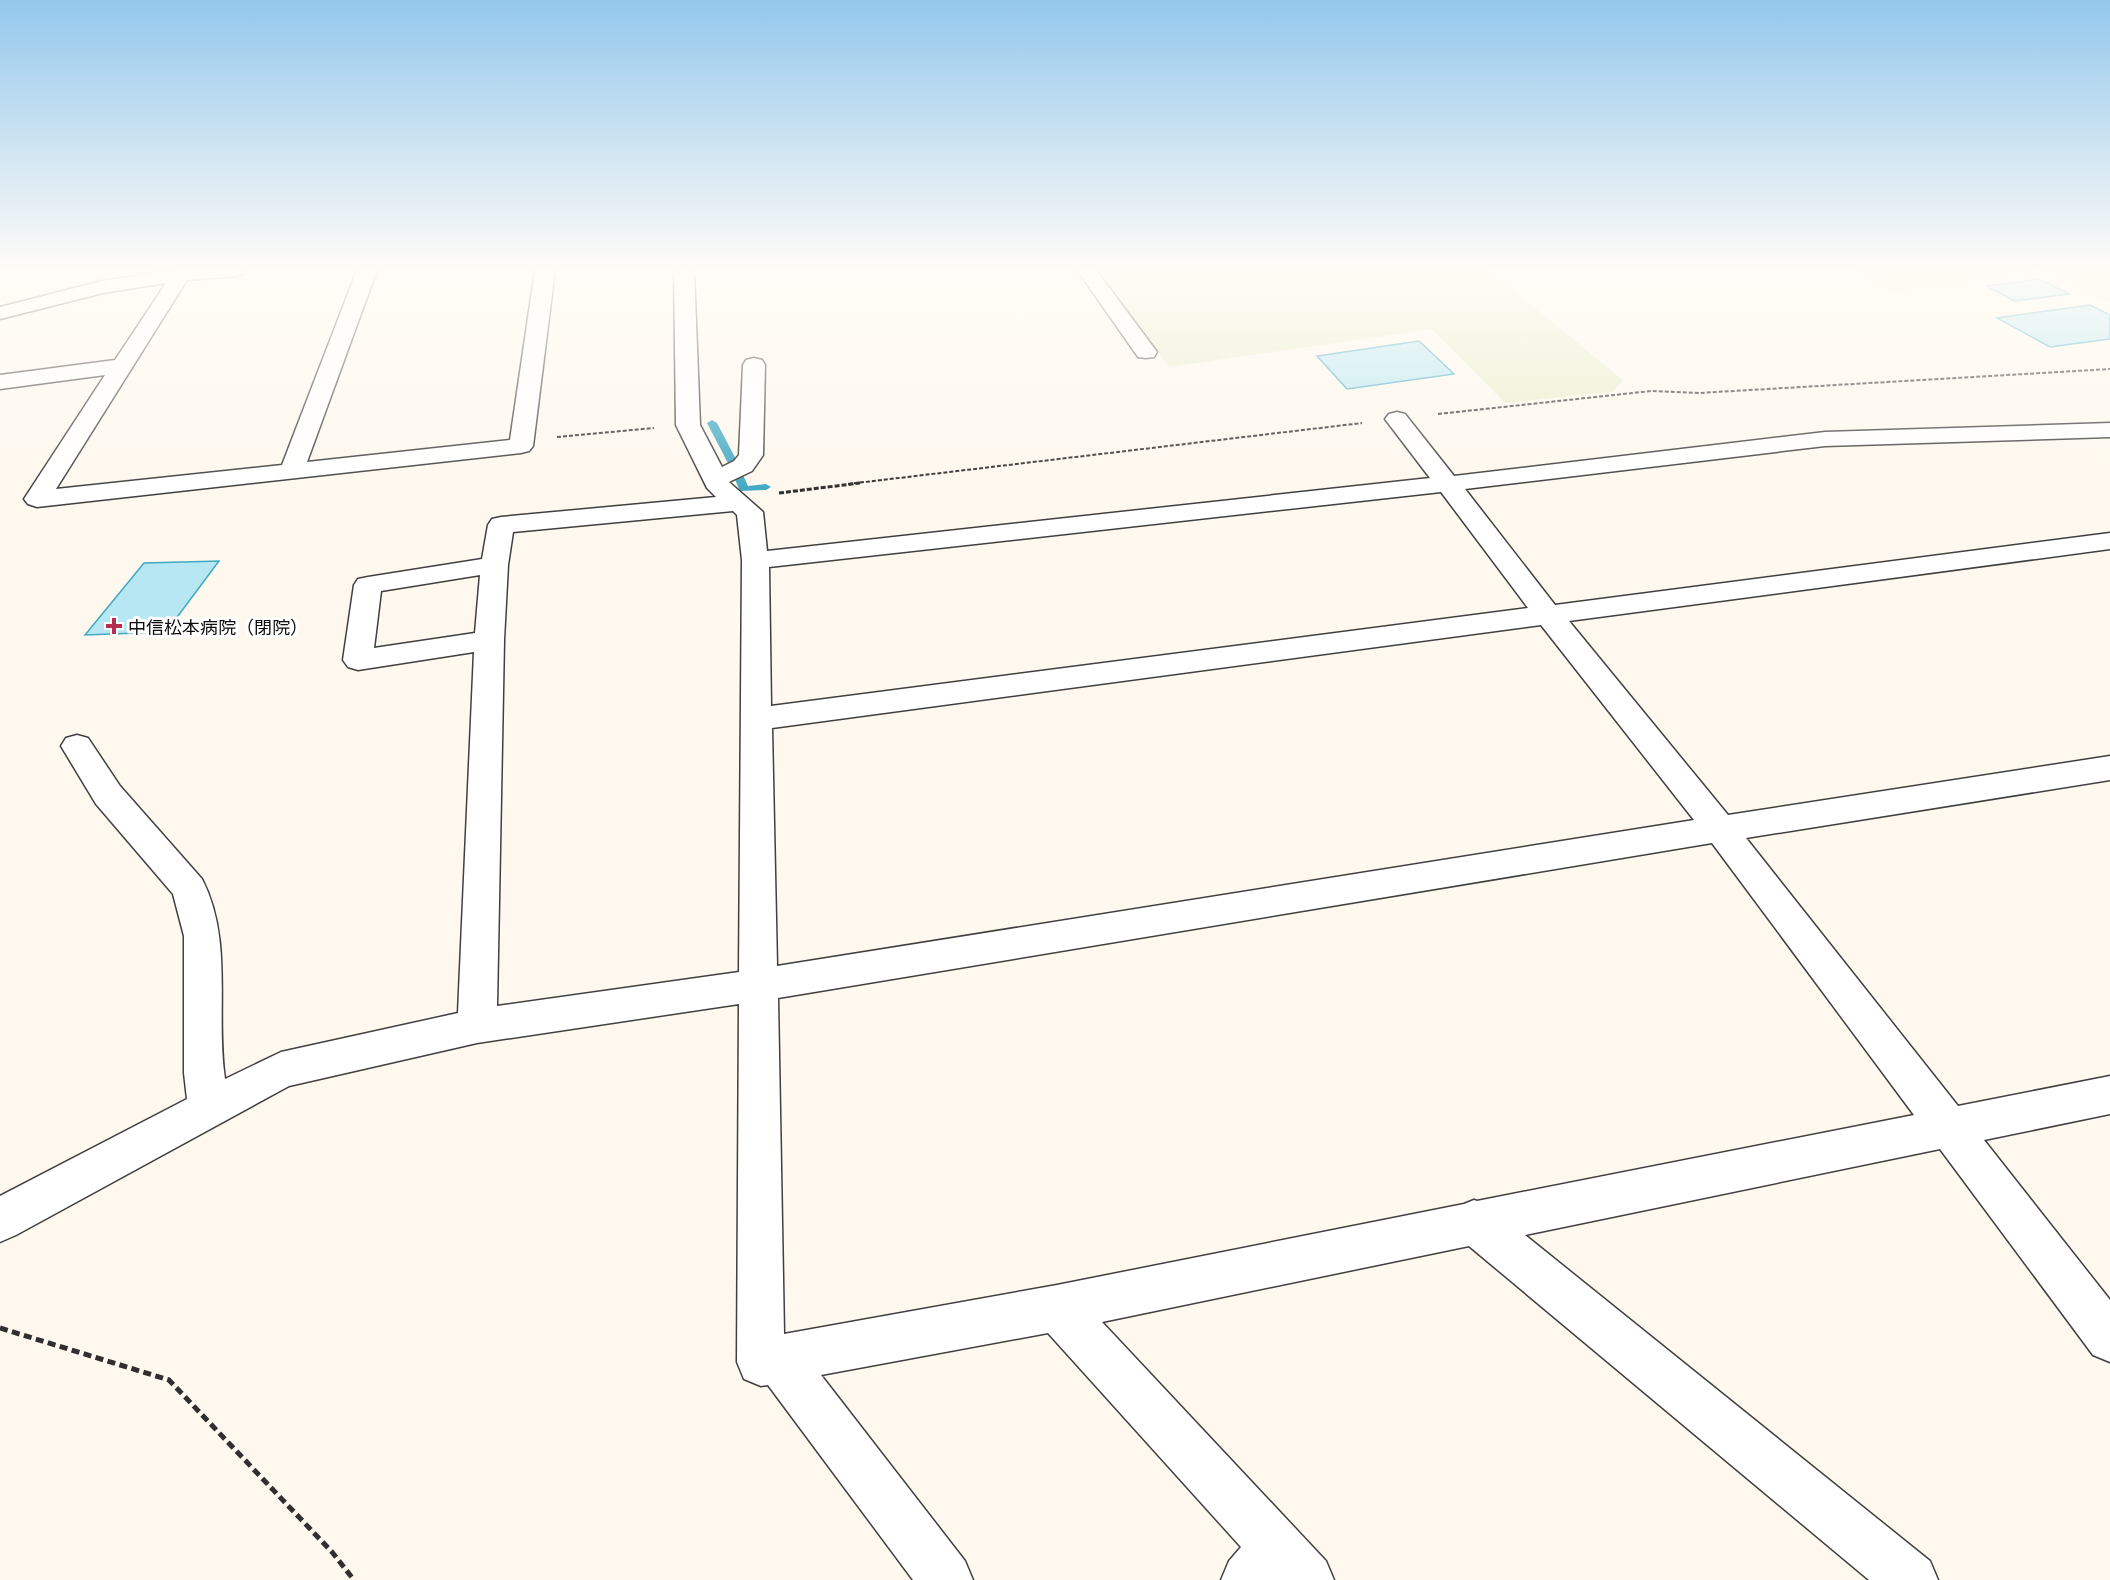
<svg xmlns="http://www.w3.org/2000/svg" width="2110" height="1580" font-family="Georgia,'Noto Sans JP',serif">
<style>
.pitch{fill:#e8eecb}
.water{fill:#b6e7f2;stroke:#42a9c4;stroke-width:1.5}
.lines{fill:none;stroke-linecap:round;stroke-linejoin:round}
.stream{fill:#42a9c4;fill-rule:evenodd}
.minor-casing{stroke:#404040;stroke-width:3}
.path-far2{stroke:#2f2f2f;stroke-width:2;stroke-dasharray:4 2;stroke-linecap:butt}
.path-far1{stroke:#2f2f2f;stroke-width:3;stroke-dasharray:5 2;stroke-linecap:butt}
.path{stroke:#2f2f2f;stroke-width:5;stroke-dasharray:8 4.5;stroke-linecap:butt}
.minor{fill:#fff;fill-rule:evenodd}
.poi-dot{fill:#b42f4e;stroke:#fff;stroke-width:2}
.labels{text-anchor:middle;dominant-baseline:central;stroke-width:6;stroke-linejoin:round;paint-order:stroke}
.poi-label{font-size:18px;fill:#0d0d0d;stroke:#fff;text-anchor:start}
</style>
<rect width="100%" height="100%" fill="#fef8ee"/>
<!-- pitch -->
<g class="pitch">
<path d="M1098,270h390l135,110 -11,12 -107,11 -73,-74 -263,38z"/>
<path d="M1856,270h254v33l-62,-32 -157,20z"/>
</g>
<!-- water -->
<g class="water">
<path d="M2039,279l30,15 -55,7 -27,-15z"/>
<path d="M2090,305l20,10v24l-60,8 -53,-29z"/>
<path d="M1419,341l35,33 -107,15 -30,-33z"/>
<path d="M219,561l-53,71 -81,3 59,-72z"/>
</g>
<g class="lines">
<!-- stream -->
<g class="stream">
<path d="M712,420l5,3 22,42 -1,2 -4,1 -5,-3 -22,-42z"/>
<path d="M738,472l4,1 6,13 18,-2 5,3 -5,3 -26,1 -7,-16z"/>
</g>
<defs>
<g id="minor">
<path d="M174,270h71l-2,4 -7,2 -49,4 -131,209 226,-24 75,-195h20l-70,192 203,-22 25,-170h20l-22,176 -4,5 -8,2 -484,54 -9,-3 -4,-5 81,-124 -105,14v-14l115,-15 51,-77 -63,10 -103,26v-12l102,-26z"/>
<path d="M674,270h20l6,155 22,42 12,-6 5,-6 4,-90 3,-5 8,-2 8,2 3,5 -2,90 -11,16 -23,11 34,30 4,39 663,-73 -45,-59 4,-5 8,-2 8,2 49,62 371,-44 285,-9v14l-285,9 -360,43 90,116 555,-72v16l-541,72 159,194 382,-59v24l-364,58 212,268 152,-30v38l-126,26 126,160v62l-17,-7 -153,-206 -415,86 405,326 8,19h-69l-400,-334 -367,76 224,239 8,19h-113l8,-19 12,-14 -193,-214 -227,42 144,186 8,19h-60l-145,-195 -7,1 -17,-7 -7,-17 2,-358 -262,39 -188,43 -273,149 -16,7v-46l187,-97 -3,-26v-137l-11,-42 -77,-90 -35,-58 5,-8 11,-3 11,3 32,48 82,93c32,62 13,133 23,200l56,-27 177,-39 16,-361 -116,18 -10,-3 -5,-7 11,-75 4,-6 10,-2 114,-18 6,-34 4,-6 9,-2 215,-20 -9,-9 -31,-63zM1441,492l87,116 -757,98 -2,-139zM733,511l4,4 5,45 -3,412 -242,34 7,-366 4,-75 5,-33zM480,575l-5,58 -101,15 7,-57zM1541,625l153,195 -917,146 -5,-238zM1712,843l202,272 -437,86 -3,-1 -10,4 -407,81 -273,49 -6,-336z"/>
<path d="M1077,270h19l61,82 -3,5 -8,1 -8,-1z"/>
</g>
</defs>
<!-- minor casing -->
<use href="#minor" class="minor-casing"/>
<!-- path-far2 -->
<g class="path-far2">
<path d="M1438,414l213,-23 48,2 411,-24"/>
<path d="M557,437l97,-9"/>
<path d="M848,484l514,-61"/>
</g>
<!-- path-far1 -->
<path class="path-far1" d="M779,493l81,-10"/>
<!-- path -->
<path class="path" d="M0,1328l169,52 163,172 22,28"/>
<!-- minor -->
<use href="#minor" class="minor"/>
</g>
<!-- sky -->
<linearGradient id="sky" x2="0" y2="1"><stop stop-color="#94c8ec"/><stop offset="0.55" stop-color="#fffcf7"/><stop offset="1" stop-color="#fffcf7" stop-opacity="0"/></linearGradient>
<rect width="2110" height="491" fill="url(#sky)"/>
<!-- markers -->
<path class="poi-dot" d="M111 617h6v6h6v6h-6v6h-6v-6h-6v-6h6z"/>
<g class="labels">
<!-- poi labels -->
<g class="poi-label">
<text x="128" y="626">中信松本病院（閉院）</text>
</g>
</g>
</svg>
